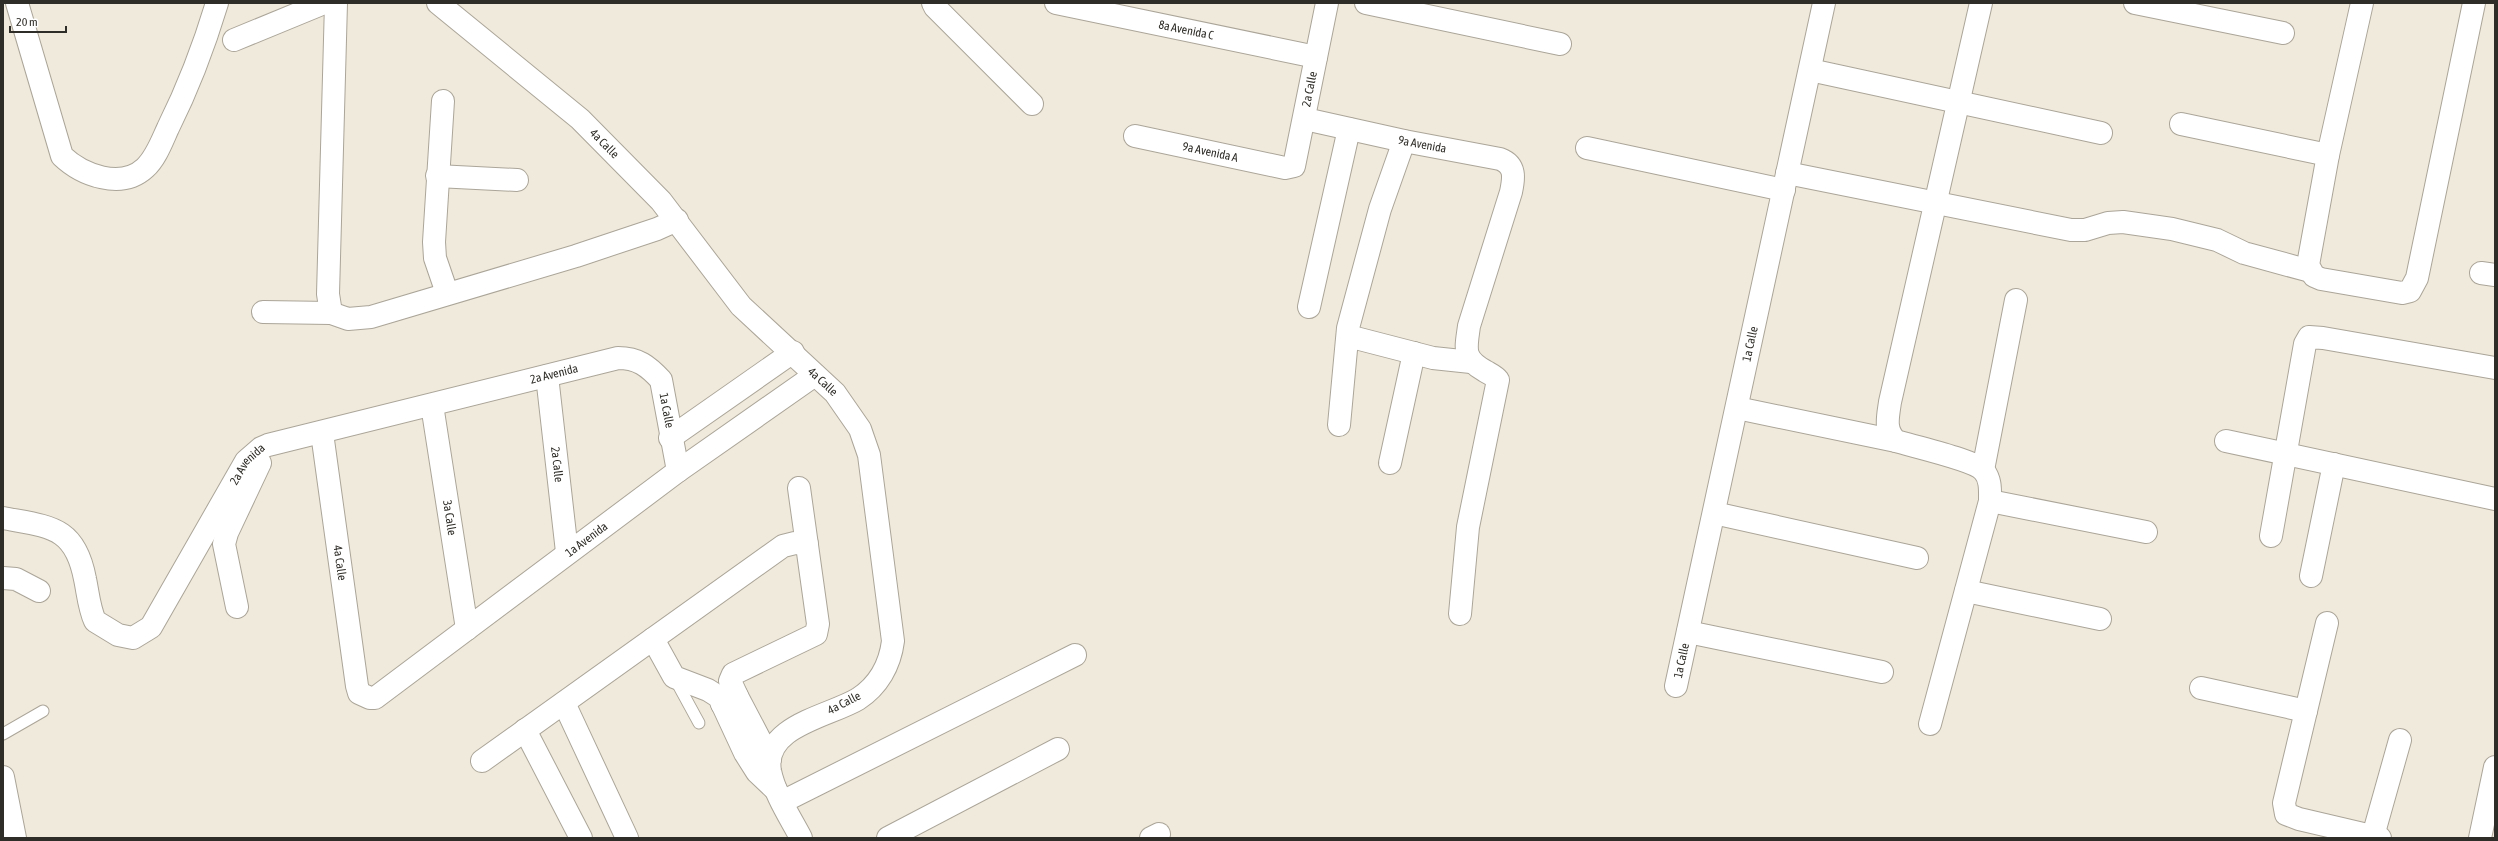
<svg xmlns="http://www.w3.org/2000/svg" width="2498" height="841" font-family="'Asap Condensed',sans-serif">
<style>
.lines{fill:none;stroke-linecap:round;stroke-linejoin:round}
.service-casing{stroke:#aba599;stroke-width:13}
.minor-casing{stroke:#aba599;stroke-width:24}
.tertiary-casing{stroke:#aba599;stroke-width:24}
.service{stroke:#fff;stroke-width:11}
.minor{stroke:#fff;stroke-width:22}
.tertiary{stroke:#fff;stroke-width:22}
.labels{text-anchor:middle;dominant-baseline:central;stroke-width:3;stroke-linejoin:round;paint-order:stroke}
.street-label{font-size:12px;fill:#2f2d28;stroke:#fff}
</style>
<rect width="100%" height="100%" fill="#f0eadc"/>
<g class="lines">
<defs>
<g id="service">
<path d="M675,679l24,44"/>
<path d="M3,734l40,-23"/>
</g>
<g id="minor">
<path d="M17,3l45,153c20,19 59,34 83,12 11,-10 17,-27 23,-40 20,-40 36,-82 49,-125"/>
<path d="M933,3l2,4 97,97"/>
<path id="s1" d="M1056,3l260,54"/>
<path d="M1366,3l194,41"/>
<path d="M2135,3l148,30"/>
<path d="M2362,3l-34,152 -20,110 6,11 7,3 81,14 8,-2 7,-13 57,-275"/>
<path d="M234,40l90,-37"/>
<path d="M1810,70l291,63"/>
<path d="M443,101l-9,141 1,16 12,35"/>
<path id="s2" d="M1305,119l99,22 96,18c16,6 14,19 11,33l-42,134c-3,23 -7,32 16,45 5,3 10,5 13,9l-30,147 -8,87"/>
<path d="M2181,124l147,31"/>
<path id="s3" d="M1135,136l150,32 9,-2 33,-163"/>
<path d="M1587,148l197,42"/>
<path d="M1787,173l284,57h14l23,-7 15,-1 49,7 45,11 27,13 66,18"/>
<path d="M437,176l80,4"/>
<path d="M2481,273l14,2"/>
<path d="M1309,307l40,-178"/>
<path d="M263,312l68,1 17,6 23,-2 205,-61 81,-27 20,-9"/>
<path d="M331,313l-3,-19 8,-291"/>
<path d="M1348,336l85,22 38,4"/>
<path id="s4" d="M547,376l20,176"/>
<path id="s5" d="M432,405l35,224"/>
<path d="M1737,408l159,33"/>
<path d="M1339,425l9,-97 32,-119 24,-68"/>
<path id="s6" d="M322,433l35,253 2,7 11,5h5l303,-227 137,-96"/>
<path d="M670,438l123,-86"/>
<path d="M2226,441l269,58"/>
<path d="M1390,463l24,-110"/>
<path d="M1983,470l33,-170"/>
<path d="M1990,501l156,31"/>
<path d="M1714,513l203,45"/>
<path id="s7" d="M3,518c47,9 72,8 82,61 3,14 4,29 10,42l23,14 15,3 18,-11 95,-166 15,-13 7,-3 350,-87c20,0 30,8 43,22l17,91"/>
<path d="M2271,536l34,-192 4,-7 14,1 172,30"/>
<path d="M2311,576l23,-112"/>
<path d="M3,578l13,1 23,12"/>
<path d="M1966,591l134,28"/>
<path d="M237,607l-13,-63 3,-11 33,-70"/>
<path d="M2327,623l-43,180 2,11 13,5 81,19"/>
<path d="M1688,632l194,40"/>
<path d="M653,639l21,38 34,13 11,7 26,56 12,19 19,18"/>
<path id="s8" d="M1676,686l148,-683"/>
<path d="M2201,688l105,23"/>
<path d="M737,696l33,63"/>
<path d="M564,703l63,135"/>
<path d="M722,704l15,-8 -7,-15 3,-7 83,-40 2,-10 -19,-136"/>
<path d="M1930,724l60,-223c0,-11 1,-21 -6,-30 -9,-11 -72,-25 -88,-30 -12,-11 -8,-24 -6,-39l91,-399"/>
<path d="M525,730l56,108"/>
<path d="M482,761l301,-215 12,-3 12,1"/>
<path d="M3,777l12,61"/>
<path d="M782,802l293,-147"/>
<path d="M2373,836l27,-96"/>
<path d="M888,838l170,-89"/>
<path d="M1151,838l8,-4"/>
<path d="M2480,838l15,-71"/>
</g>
<g id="tertiary">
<path id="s9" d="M438,3l142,116 81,82 80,105 94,87 25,36 9,26 24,186c-3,24 -15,45 -35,58 -28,17 -96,27 -88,72 5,24 20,46 31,67"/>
</g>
</defs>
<!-- service casing -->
<use href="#service" class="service-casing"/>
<!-- minor casing -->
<use href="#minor" class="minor-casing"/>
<!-- tertiary casing -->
<use href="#tertiary" class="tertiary-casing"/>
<!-- service -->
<use href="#service" class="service"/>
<!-- minor -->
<use href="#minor" class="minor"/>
<!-- tertiary -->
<use href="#tertiary" class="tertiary"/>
</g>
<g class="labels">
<!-- street labels -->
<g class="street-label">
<text stroke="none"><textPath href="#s1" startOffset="133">8a Avenida C</textPath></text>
<text stroke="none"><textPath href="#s3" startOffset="241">2a Calle</textPath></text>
<text stroke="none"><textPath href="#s9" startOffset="218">4a Calle</textPath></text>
<text stroke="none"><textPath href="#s2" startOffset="120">9a Avenida</textPath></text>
<text stroke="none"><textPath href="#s3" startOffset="77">9a Avenida A</textPath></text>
<text stroke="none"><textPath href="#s8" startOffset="350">1a Calle</textPath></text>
<text stroke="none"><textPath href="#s7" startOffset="733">2a Avenida</textPath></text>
<text stroke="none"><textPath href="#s9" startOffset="542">4a Calle</textPath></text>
<text stroke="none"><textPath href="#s7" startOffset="880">1a Calle</textPath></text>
<text stroke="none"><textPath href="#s4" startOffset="89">2a Calle</textPath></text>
<text stroke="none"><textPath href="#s7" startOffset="409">2a Avenida</textPath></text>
<text stroke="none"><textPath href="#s5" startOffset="114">3a Calle</textPath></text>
<text stroke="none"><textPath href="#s6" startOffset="544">1a Avenida</textPath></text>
<text stroke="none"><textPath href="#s6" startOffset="131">4a Calle</textPath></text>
<text stroke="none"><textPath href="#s8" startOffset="26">1a Calle</textPath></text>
<text transform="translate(844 703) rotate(-27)">4a Calle</text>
</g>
</g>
<!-- border -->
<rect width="2498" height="841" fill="none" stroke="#2f2d28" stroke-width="8"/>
<!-- scale -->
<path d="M10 26v6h56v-6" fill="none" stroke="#2f2d28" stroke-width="2"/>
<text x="16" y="26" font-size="12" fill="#2f2d28" stroke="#ffffff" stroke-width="3" paint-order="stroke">20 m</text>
</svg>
